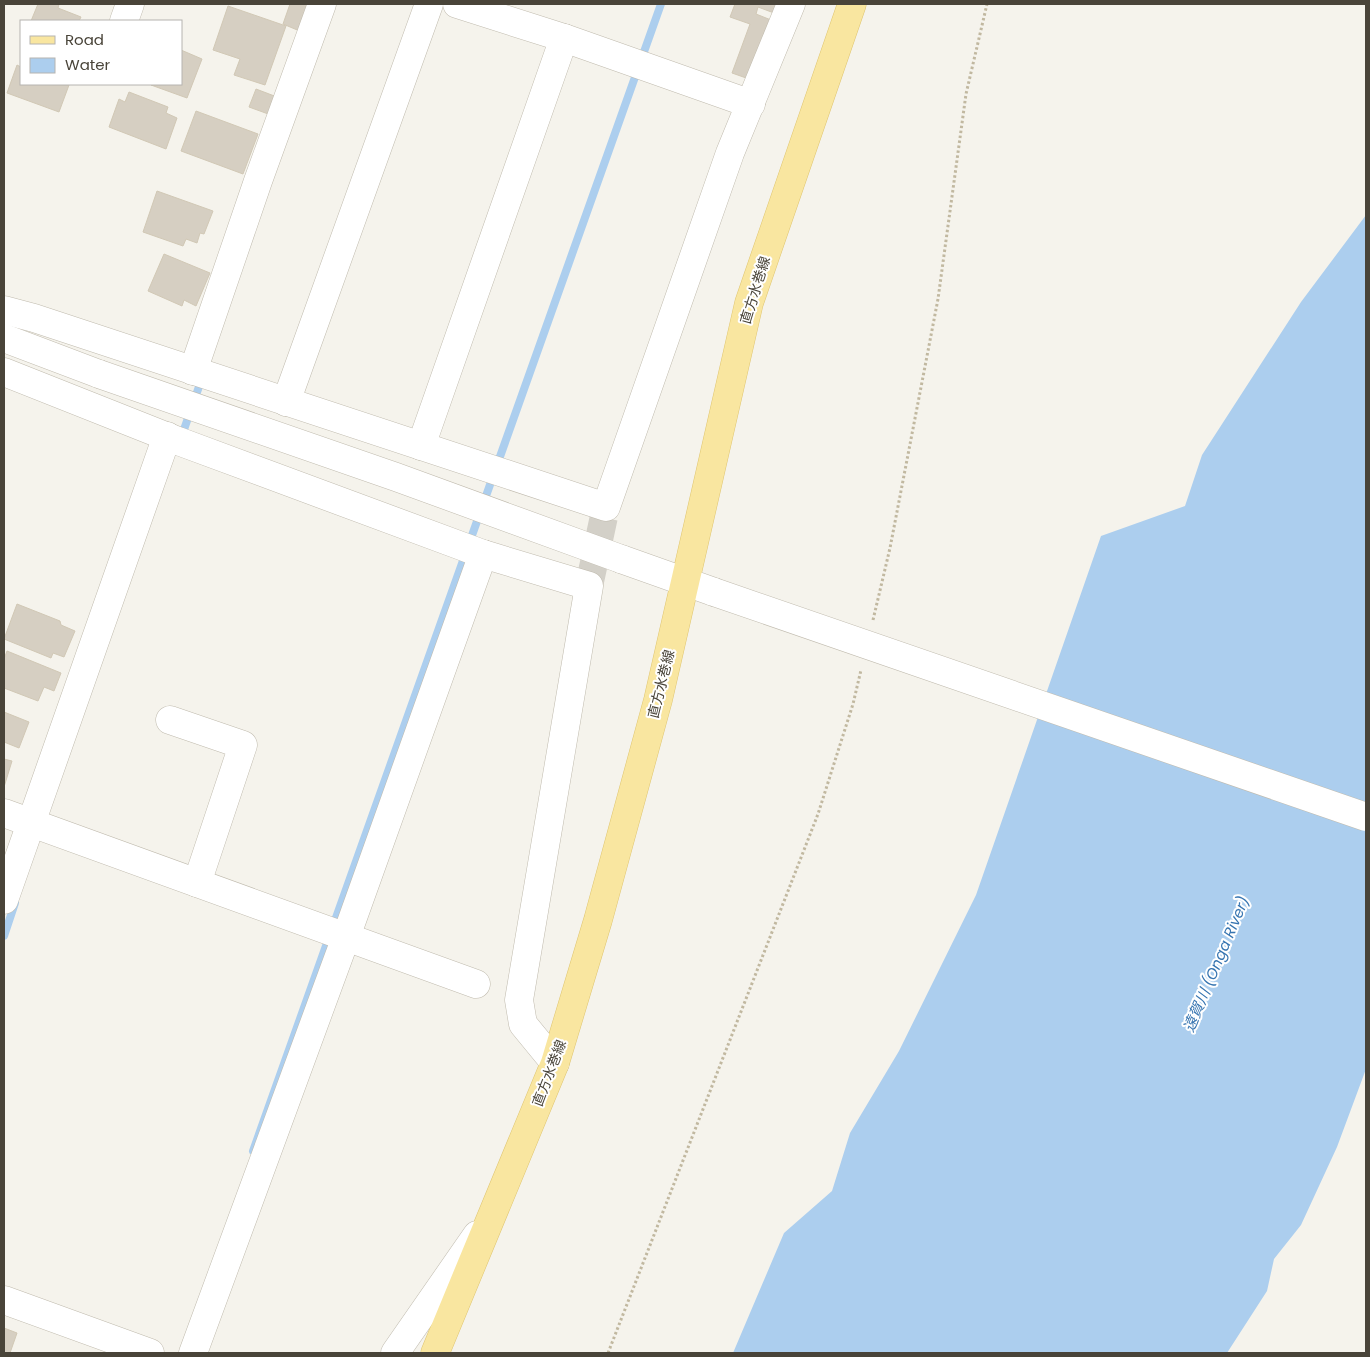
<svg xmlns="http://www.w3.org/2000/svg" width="1370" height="1357" font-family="Poppins,'Noto Sans JP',sans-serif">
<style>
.water{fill:#acceee}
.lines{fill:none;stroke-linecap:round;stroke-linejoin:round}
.stream{stroke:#acceee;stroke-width:8}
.building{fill:#d6cfc2;stroke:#d1c8b5}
.minor-tunnel{stroke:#d3d0c8;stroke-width:28;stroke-dasharray:28 14;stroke-linecap:butt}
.minor-casing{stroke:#c0bbae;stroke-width:29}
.tertiary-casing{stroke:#c0bbae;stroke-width:29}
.primary-casing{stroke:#dfc570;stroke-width:29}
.path{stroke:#c1b8a0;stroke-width:3;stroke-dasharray:2.5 2.5;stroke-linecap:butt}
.minor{stroke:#fff;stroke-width:28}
.tertiary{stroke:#fff;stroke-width:28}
.primary{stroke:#f9e6a0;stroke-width:28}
.tertiary-bridge-casing{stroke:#c0bbae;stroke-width:29;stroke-linecap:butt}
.tertiary-bridge{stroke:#fff;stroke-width:28}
.labels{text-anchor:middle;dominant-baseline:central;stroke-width:4;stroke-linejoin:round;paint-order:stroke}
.street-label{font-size:14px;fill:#494439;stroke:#fff}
.water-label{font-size:15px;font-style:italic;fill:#3775b1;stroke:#fff}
</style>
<rect width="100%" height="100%" fill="#f5f3ec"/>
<!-- water -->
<path class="water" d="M1366,215v854l-29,78 -36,78 -27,34 -7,32 -40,62h-494l51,-120 48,-42 18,-58 49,-82 77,-156 125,-359 84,-30 17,-51 99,-153z"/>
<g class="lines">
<!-- stream -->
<g class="stream">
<path d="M181,438l21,-60"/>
<path d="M4,936l11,-33"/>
<path d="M253,1151l408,-1147"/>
</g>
</g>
<!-- building -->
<g class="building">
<path d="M38,4h21l-1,4 23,9 -2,4h-48z"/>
<path d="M290,4h21l-9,28 -19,-8z"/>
<path d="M735,4h42l-3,9 -16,-6 -2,7 15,6 -22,59 -17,-6 18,-49 -20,-7z"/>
<path d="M228,6l58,20 -21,59 -31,-10 6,-16 -27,-9z"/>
<path d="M181,50l21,9 -15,39 -36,-13 30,-1z"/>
<path d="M17,65l4,2v17l48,1 -10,27 -52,-19z"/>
<path d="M256,89l21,8 -6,18 -22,-8z"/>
<path d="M129,92l39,15 -2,6 11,5 -11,31 -57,-22 10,-28 6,3z"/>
<path d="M196,111l62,23 -15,40 -62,-23z"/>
<path d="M157,191l56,20 -9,23 -4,-1 -3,10 -11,-4 -3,7 -40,-14z"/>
<path d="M164,254l46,19 -14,33 -12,-6 -2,6 -34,-15z"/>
<path d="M17,604l43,17 1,4 14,6 -11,26 -11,-4 -2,5 -47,-19z"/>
<path d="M7,651l54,22 -7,18 -10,-4 -6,14 -34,-13v-29z"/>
<path d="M4,712l25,10 -10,26 -15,-6z"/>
<path d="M4,759l8,2 -8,26z"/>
<path d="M4,1328l13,5 -7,20h-6z"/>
</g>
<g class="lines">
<!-- minor-tunnel -->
<path class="minor-tunnel" d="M589,586l17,-79"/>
<defs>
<g id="minor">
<path d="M124,21l6,-17"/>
<path d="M4,310l30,8 572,189 124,-354 61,-149"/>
<path d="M193,371l65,-190 64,-177"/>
<path d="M4,372l174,69 305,113 106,32 -70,414 4,24 32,39"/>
<path d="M286,402l143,-398"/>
<path d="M421,446l143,-408"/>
<path d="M170,720l73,25 -46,138"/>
<path d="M4,813l472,171"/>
<path d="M4,900l163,-464"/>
<path d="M4,1300l146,53"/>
<path d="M193,1353l153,-416 137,-383"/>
<path d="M395,1353l82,-118"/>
</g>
<g id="tertiary">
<path d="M457,4l107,34 187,66"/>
<path d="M4,338l95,36"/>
<path d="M621,559l93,33"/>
</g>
<path id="primary" d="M435,1353l120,-290 43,-143 60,-220 91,-397 103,-299"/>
</defs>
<!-- minor casing -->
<use href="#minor" class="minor-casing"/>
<!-- tertiary casing -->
<use href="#tertiary" class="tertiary-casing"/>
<!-- primary casing -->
<use href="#primary" class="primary-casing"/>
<!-- path -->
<g class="path">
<path d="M873,620l17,-72 48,-249 28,-205 21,-90"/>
<path d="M608,1353l210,-539 35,-110 8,-34"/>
</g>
<!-- minor -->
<use href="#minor" class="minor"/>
<!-- tertiary -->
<use href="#tertiary" class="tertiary"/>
<!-- primary -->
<use href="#primary" class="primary"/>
<defs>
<g id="tertiary-bridge">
<path d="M99,374l297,103 225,82"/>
<path d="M714,592l652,225"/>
</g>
</defs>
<!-- tertiary-bridge casing -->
<use href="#tertiary-bridge" class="tertiary-bridge-casing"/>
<!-- tertiary-bridge -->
<use href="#tertiary-bridge" class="tertiary-bridge"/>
</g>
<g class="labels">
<!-- street labels -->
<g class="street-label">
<text transform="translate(755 290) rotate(-73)">直方水巻線</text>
<text transform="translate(661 684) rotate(-76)">直方水巻線</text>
<text transform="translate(549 1073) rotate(-69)">直方水巻線</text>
</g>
<!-- water labels -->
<g class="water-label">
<text transform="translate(1216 964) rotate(-67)">遠賀川 (Onga River)</text>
</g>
</g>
<!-- border -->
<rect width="1370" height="1357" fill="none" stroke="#494439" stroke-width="10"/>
<!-- legend -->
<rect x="20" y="20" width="162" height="65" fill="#ffffff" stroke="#b6b4b0"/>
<rect x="30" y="36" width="25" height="8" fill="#f9e6a0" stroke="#b6b4b0"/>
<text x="65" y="45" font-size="15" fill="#494439">Road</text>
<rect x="30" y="58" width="25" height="15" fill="#acceee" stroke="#b6b4b0"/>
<text x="65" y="70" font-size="15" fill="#494439">Water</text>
</svg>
